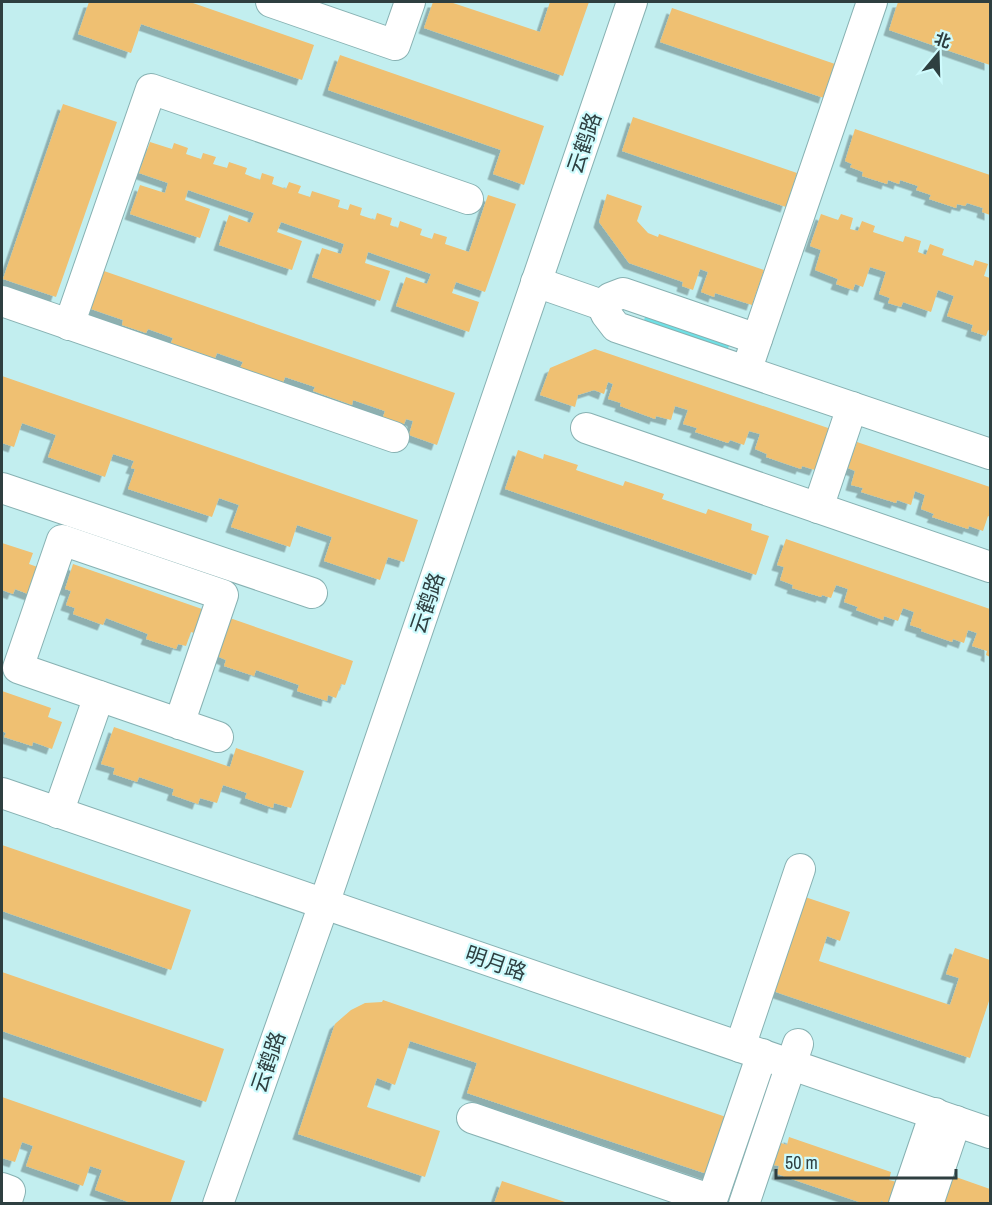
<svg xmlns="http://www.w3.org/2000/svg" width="992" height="1205" font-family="'Archivo Narrow','Noto Sans SC',sans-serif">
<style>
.green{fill:#6ee2e7}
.building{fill:#efc072;filter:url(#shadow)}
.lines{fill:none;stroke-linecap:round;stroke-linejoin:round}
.minor-casing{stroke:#87b1b2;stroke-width:32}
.minor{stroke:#fff;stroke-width:30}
.labels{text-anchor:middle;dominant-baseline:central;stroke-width:4.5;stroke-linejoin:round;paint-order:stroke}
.street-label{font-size:21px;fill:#2e3f40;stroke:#cffbfd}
</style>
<defs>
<filter id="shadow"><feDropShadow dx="-5.5" dy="5.5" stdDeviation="0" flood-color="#0004"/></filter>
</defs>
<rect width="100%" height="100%" fill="#c2eeef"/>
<!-- green -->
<path class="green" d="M653,312l78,30 -6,12 -82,-30 2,-7z"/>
<!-- building -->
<g class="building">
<path d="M89,2h101l124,43 -12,35 -161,-56 -10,29 -53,-19z"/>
<path d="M433,2h17l90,30 10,-30h39l-26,74 -139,-48z"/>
<path d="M898,2h92v63l-101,-35z"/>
<path d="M672,8l163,56 -11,34 -164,-56z"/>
<path d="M340,55l204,71 -20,59 -31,-11 8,-24 -173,-60z"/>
<path d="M63,104l54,18 -61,175 -53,-18z"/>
<path d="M633,117l164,56 -11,34 -164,-56z"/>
<path d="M855,129l135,46v40l-8,-3 1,-4 -16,-5 -2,3 -8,-2 -1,4 -27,-9 2,-4 -15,-5 2,-4 -18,-6 -1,4 -11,-4 -1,4 -25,-8 1,-4 -13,-5 2,-3 -7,-3z"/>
<path d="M150,142l22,7 2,-6 14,5 -2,6 15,5 2,-6 13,4 -3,7 14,4 2,-6 18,6 -2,6 15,6 2,-7 12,4 -2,7 14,5 3,-7 12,4 -3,7 12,4 2,-6 28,9 -2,7 10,3 2,-6 12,4 -2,7 15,5 2,-7 15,5 -2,7 8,3 2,-7 22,8 -2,6 12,4 2,-6 13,4 -2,7 24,8 19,-57 28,9 -31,88 -29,-10 -4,11 27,9 -10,30 -73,-26 10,-29 21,7 4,-10 -63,-22 -3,11 25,8 -10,30 -68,-24 10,-29 19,6 3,-10 -63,-22 -4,10 25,9 -10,29 -73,-25 10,-30 21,8 4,-10 -66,-23 -3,10 25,9 -10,29 -70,-24 10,-29 25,8 3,-10 -29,-10z"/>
<path d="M607,194l35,12 -5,15 11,12 10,4 1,-3 105,36 -12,35 -37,-12 -1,4 -13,-5 7,-20 -8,-3 -7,21 -11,-4 1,-4 -54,-19 -30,-41z"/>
<path d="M821,214l17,6 3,-6 12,4 -3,11 8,2 4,-10 13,5 -2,6 30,10 2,-6 16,5 -3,11 8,3 4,-11 14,5 -2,6 31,11 2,-6 13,4 -4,12 6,2v53l-2,-1 -2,6 -15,-5 2,-6 -26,-9 7,-20 -16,-6 -7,22 -28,-10 -2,5 -13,-4 2,-5 -11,-4 7,-22 -16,-5 -7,20 -8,-3 -2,6 -17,-6 2,-5 -23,-9 6,-20 -11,-4z"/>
<path d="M104,271l351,122 -18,52 -28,-10 4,-14 -7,-2 -2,5 -21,-7 2,-6 -32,-11 -1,5 -39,-14 2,-4 -30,-10 -2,6 -43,-15 3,-6 -26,-9 -2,5 -44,-15 2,-5 -25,-9 -2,4 -24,-8 1,-5 -32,-11z"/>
<path d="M595,349l239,81 -19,40 -13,-4 -1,3 -35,-12 1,-3 -12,-5 5,-15 -11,-3 -5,14 -14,-5 -2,3 -33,-11 2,-4 -14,-4 5,-14 -13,-4 -4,14 -15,-4 -1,3 -35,-13 1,-3 -13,-4 5,-15 -5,-2 -4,12 -10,-4 -16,5 -3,12 -35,-12 10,-27z"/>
<path d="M2,376l416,144 -14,42 -16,-5 -8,23 -56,-19 8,-24 -35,-12 -7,22 -59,-20 8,-22 -20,-7 -7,19 -84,-28 7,-20 -4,-1 3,-7 -21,-7 -8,23 -57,-20 8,-22 -34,-12 -8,24 -12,-4z"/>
<path d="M857,442l133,45v30l-2,-1 -5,15 -14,-5 -1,3 -36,-12 2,-3 -13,-5 4,-14 -10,-4 -4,14 -14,-5 -1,3 -35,-11 2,-4 -12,-3 4,-14 -7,-3z"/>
<path d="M518,450l25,9 1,-5 34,11 -2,5 47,16 2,-5 39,13 -2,5 44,15 2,-5 44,15 -1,6 18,6 -13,39 -251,-86z"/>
<path d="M786,539l204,70v48l-4,-2 1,-4 -15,-5 5,-13 -9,-3 -4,13 -11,-4 -1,3 -31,-11 1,-2 -12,-4 4,-13 -11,-4 -5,13 -14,-5 -1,4 -27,-10 2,-3 -14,-5 4,-13 -12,-4 -5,13 -9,-3 -1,2 -29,-9 1,-3 -13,-5 4,-13 -7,-2z"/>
<path d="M2,543l31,10 -4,11 17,6 -10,27 -21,-8 -2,5 -11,-4z"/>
<path d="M73,564l129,45 -8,24 -3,-1 -5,14 -8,-2 -2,5 -30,-10 2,-5 -42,-16 -3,7 -30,-11 2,-6 -9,-3 5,-14 -6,-2z"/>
<path d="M224,616l129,45 -8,24 -4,-1 -5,14 -8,-3 -1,6 -30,-10 2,-6 -43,-15 -2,6 -30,-10 2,-6 -9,-4z"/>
<path d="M2,691l49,17 -3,9 14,5 -10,27 -19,-7 -1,4 -28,-9 2,-4 -4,-2z"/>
<path d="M114,727l116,40 6,-19 68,23 -13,37 -17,-5 -1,5 -28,-10 2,-5 -24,-8 -6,18 -17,-5 -2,6 -26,-9 2,-6 -35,-12 -2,5 -24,-8 2,-6 -14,-4z"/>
<path d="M2,845l189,65 -20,60 -169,-59z"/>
<path d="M799,895l51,17 -10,29 -13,-5 -8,25 131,44 9,-27 -13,-4 9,-26 35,12v38l-20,60 -203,-69z"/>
<path d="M2,972l222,77 -18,53 -204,-71z"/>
<path d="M383,1000l346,118 -19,57 -243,-82 10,-30 -67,-22 -15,44 -18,-7 -10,29 73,24 -15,46 -127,-43 37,-110 16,-14 14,-7 17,-1z"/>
<path d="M2,1097l183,64 -15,43h-36l-39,-14 7,-20 -12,-4 -7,20 -57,-20 7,-20 -11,-4 -7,20 -13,-4z"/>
<path d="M789,1137l102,35 -2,8 8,2 -8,22 -8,-3 -1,3h-15l-88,-30 2,-8 -5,-1 7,-22 6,2z"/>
<path d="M953,1176l37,13v15h-46z"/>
<path d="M502,1181l66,22v1h-74z"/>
</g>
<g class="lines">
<defs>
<g id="minor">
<path d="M271,2l124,43 15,-43"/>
<path d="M536,282l66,23"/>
<path d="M2,301l392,136"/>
<path d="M69,325l82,-236 317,110"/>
<path d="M757,339l-134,-46 -13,5 -8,7 4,9 10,13 374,127"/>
<path d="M751,357l121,-355"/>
<path d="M586,428l404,139"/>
<path d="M2,488l310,105"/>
<path d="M818,508l34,-101"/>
<path d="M179,724l44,-129 -161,-55 -44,128c67,23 134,46 200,69"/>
<path d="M2,793l988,340"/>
<path d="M58,813l41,-117"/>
<path d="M740,1047l60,-178"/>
<path d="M472,1118l240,82 50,-146"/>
<path d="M2,1188l8,3 -4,13"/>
<path d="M218,1204l106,-300 308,-902"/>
<path d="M744,1204l54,-160"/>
<path d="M904,1204l31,-91"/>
<path d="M928,1204l28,-83"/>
</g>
</defs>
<!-- minor casing -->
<use href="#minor" class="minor-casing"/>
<!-- minor -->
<use href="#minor" class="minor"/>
</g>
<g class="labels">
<!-- street labels -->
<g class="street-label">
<text transform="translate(584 143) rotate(-71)">云鹤路</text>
<text transform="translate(427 603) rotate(-71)">云鹤路</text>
<text transform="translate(496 963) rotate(19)">明月路</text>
<text transform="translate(268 1062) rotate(-71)">云鹤路</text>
</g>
</g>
<!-- border -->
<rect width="992" height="1205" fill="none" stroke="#2e3f40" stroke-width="6"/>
<!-- north arrow -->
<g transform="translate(938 54) rotate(19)" stroke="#cffbfd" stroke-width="4.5" paint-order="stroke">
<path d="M0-4.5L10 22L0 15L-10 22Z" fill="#2e3f40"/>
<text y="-9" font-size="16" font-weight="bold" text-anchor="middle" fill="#2e3f40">北</text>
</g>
<!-- scale -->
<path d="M776 1169v9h180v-9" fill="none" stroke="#2e3f40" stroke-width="3"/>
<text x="785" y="1169" font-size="18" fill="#2e3f40" stroke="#cffbfd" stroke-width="4.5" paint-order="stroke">50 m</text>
</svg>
